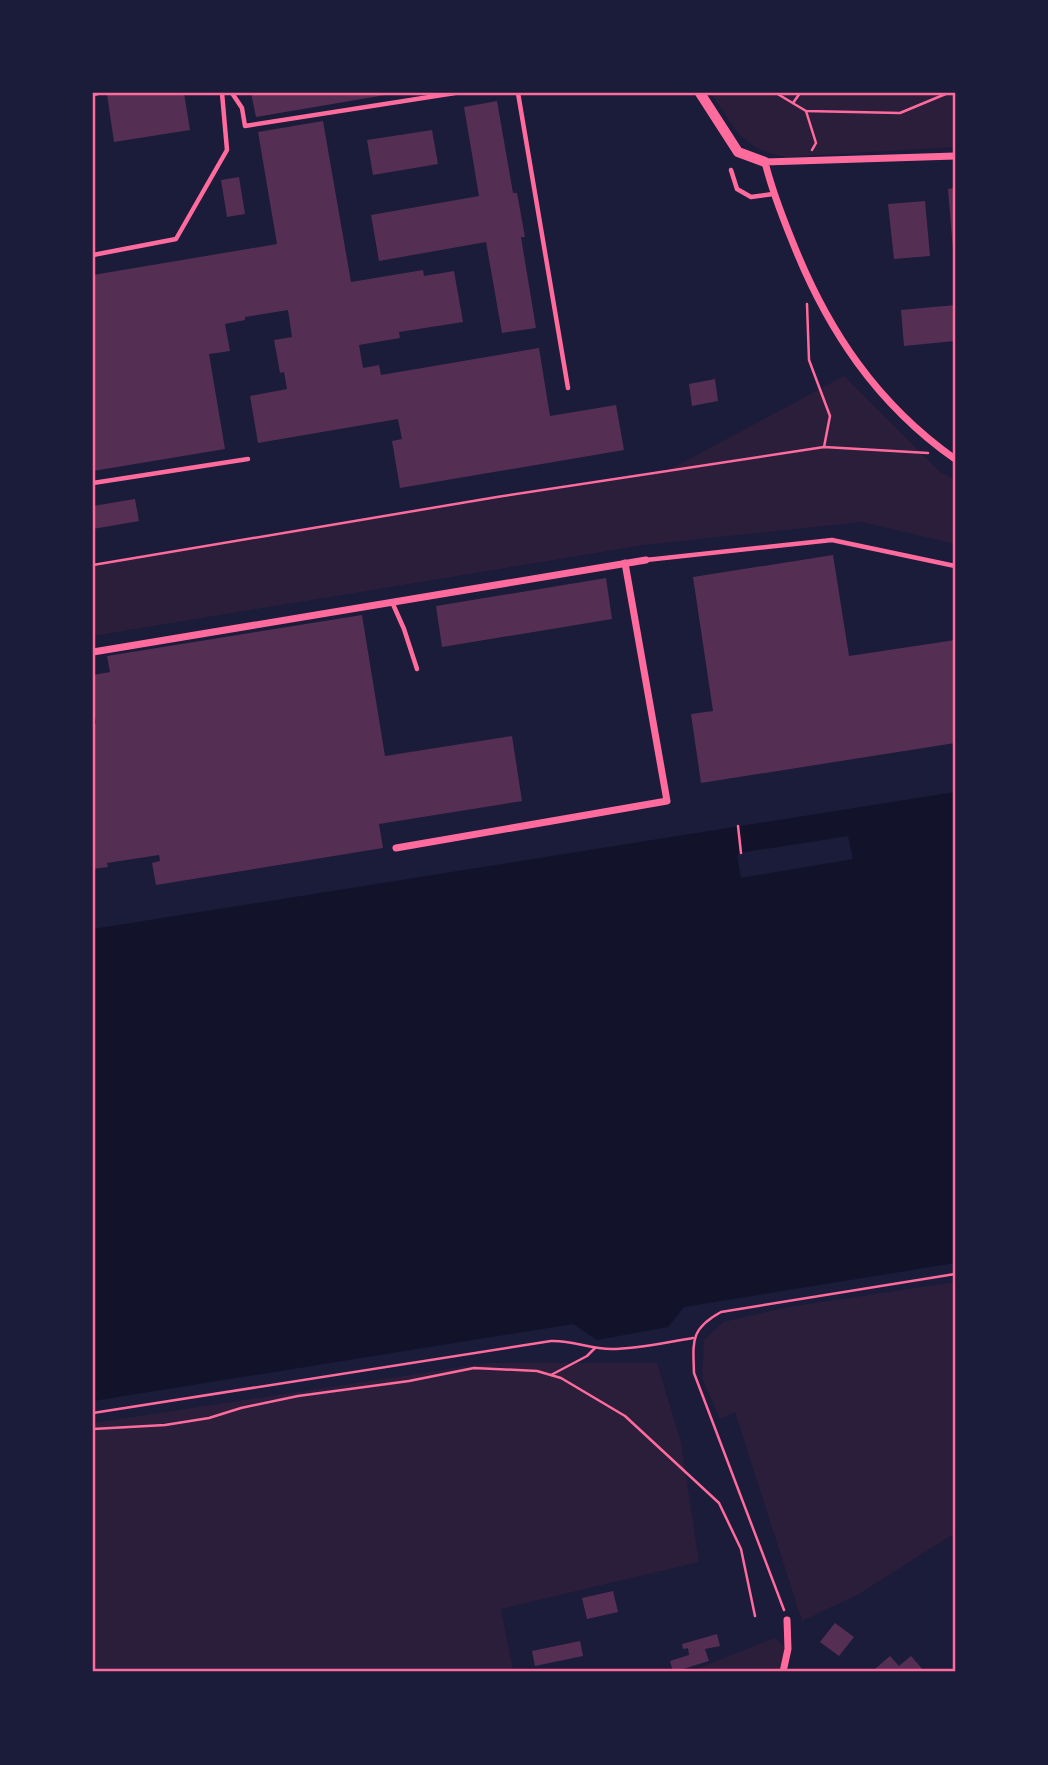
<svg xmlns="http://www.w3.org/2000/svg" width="1048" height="1765" font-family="Barlow,sans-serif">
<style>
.green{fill:#2a1e3b}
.water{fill:#12122b}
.pier{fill:#1b1b3a}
.building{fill:#542f53}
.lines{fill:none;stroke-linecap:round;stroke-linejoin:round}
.path{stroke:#ff6b9d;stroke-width:2.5}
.service{stroke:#ff6b9d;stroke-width:4.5}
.minor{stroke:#ff6b9d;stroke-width:7}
.tertiary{stroke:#ff6b9d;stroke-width:10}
.neatline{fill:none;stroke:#ff6b9d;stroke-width:2.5}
</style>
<rect width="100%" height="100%" fill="#1b1b3a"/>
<!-- green -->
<g class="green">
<path d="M711,93h244v54l-168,10c-47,-8 -51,-28 -76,-64z"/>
<path d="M844,376l95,95 16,9v64l-93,-22 -218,23 -551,91v-72l574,-93z"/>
<path d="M955,1282v251l-96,61 -57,27 -67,-209 -15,7 -18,-41 2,-38 19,-18 65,-15z"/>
<path d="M489,1363h168l24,79 18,120 -198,47 12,61 14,2h-434v-249z"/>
<path d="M774,1638l14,11 -5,23h-94z"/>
</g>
<!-- water -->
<path class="water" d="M955,792v471l-271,44 -16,20 -71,13 -24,-16 -480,77v-472z"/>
<!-- pier -->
<path class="pier" d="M848,836l5,23 -112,19 -4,-22 2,-3z"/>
<!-- building -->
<g class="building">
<path d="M115,93h69l6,37 -76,12 -7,-48z"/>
<path d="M251,93h139l1,1 -135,23z"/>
<path d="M497,101l16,92h4l8,44h-4l15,91 -34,5 -16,-91 -107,19 -8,-46 108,-19 -15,-89z"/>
<path d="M323,121l28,161 72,-12 1,6 30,-5 9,51 -64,10 1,6 -41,7 4,23 16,-3 2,10 158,-27 11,68 66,-11 8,45 -224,38 -8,-47 10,-2 -4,-20 -140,24 -8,-47 37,-7 -3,-17 -4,1 -6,-33 18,-3 -4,-27 -43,7v3l-20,4 5,27 -21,3 16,95 -132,22v-196l184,-31 -19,-112z"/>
<path d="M432,130l6,34 -65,11 -6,-35z"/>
<path d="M239,177l6,37 -18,3 -6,-37z"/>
<path d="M955,188v61l-2,1 -5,-61z"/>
<path d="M925,201l5,55 -36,3 -6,-55z"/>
<path d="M955,305v36l-51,5 -3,-36z"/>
<path d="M715,379l3,22 -26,5 -3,-22z"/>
<path d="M135,499l4,22 -46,8v-23z"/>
<path d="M833,555l16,101 106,-16v103l-254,40 -10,-69 22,-3 -20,-134z"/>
<path d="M606,578l6,41 -170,28 -6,-41z"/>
<path d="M362,615l23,141 127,-20 10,65 -143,23 4,24 -227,37 -4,-22 8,-2 -1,-6 -52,8 1,4 -15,2v-144l3,-2 -3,-17v-31l17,-3 -3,-16z"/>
<path d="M613,1591l5,21 -31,7 -5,-21z"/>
<path d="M835,1623l19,14 -15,19 -19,-14z"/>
<path d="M717,1634l3,12 -15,3 4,12 -36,11 -3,-11 19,-6 -1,-7 -5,1 -1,-5z"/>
<path d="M580,1641l3,15 -48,10 -3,-15z"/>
<path d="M890,1656l9,10 12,-10 13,15 -46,1 -3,-3z"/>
</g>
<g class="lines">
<!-- path -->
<g class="path">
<path d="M776,93l30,18 94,2 48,-20"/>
<path d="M793,103l7,-10"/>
<path d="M806,111l10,32 -4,7"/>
<path d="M807,304l2,56 21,56 -6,31"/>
<path d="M93,565l404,-68 327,-50 104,6"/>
<path d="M738,826l3,27"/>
<path d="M551,1375l36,-19 8,-8"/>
<path d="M93,1413l458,-72c21,-1 39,8 60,8 27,0 56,-7 82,-11"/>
<path d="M93,1429l72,-4 44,-7 32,-10 57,-12 111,-15 65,-13 63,3 24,7 64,38 94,87 22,46 14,67"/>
<path d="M784,1610l-90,-237c-1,-32 -4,-44 27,-61l234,-38"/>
</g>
<!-- service -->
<g class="service">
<path d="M232,93l10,15 3,18 210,-33"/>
<path d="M518,93l50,295"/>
<path d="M93,94l5,-1"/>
<path d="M731,170l6,19 14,8 22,-3"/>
<path d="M93,255l83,-16 51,-89 -5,-57"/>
<path d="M93,483l155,-24"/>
<path d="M646,560l186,-20 123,26"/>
<path d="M392,602l12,27 13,40"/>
</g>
<!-- minor -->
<g class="minor">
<path d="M955,156l-190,6c7,29 17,54 28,81 35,88 84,161 162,216"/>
<path d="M93,652l553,-92"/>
<path d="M396,848l271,-47 -42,-238"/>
<path d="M783,1672l5,-23 -1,-29"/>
</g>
<!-- tertiary -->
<path class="tertiary" d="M700,93l38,59 27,10"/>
</g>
<!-- border -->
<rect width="1048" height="1765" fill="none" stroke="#1b1b3a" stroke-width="189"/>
<rect x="94" y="94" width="860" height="1576" class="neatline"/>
</svg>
